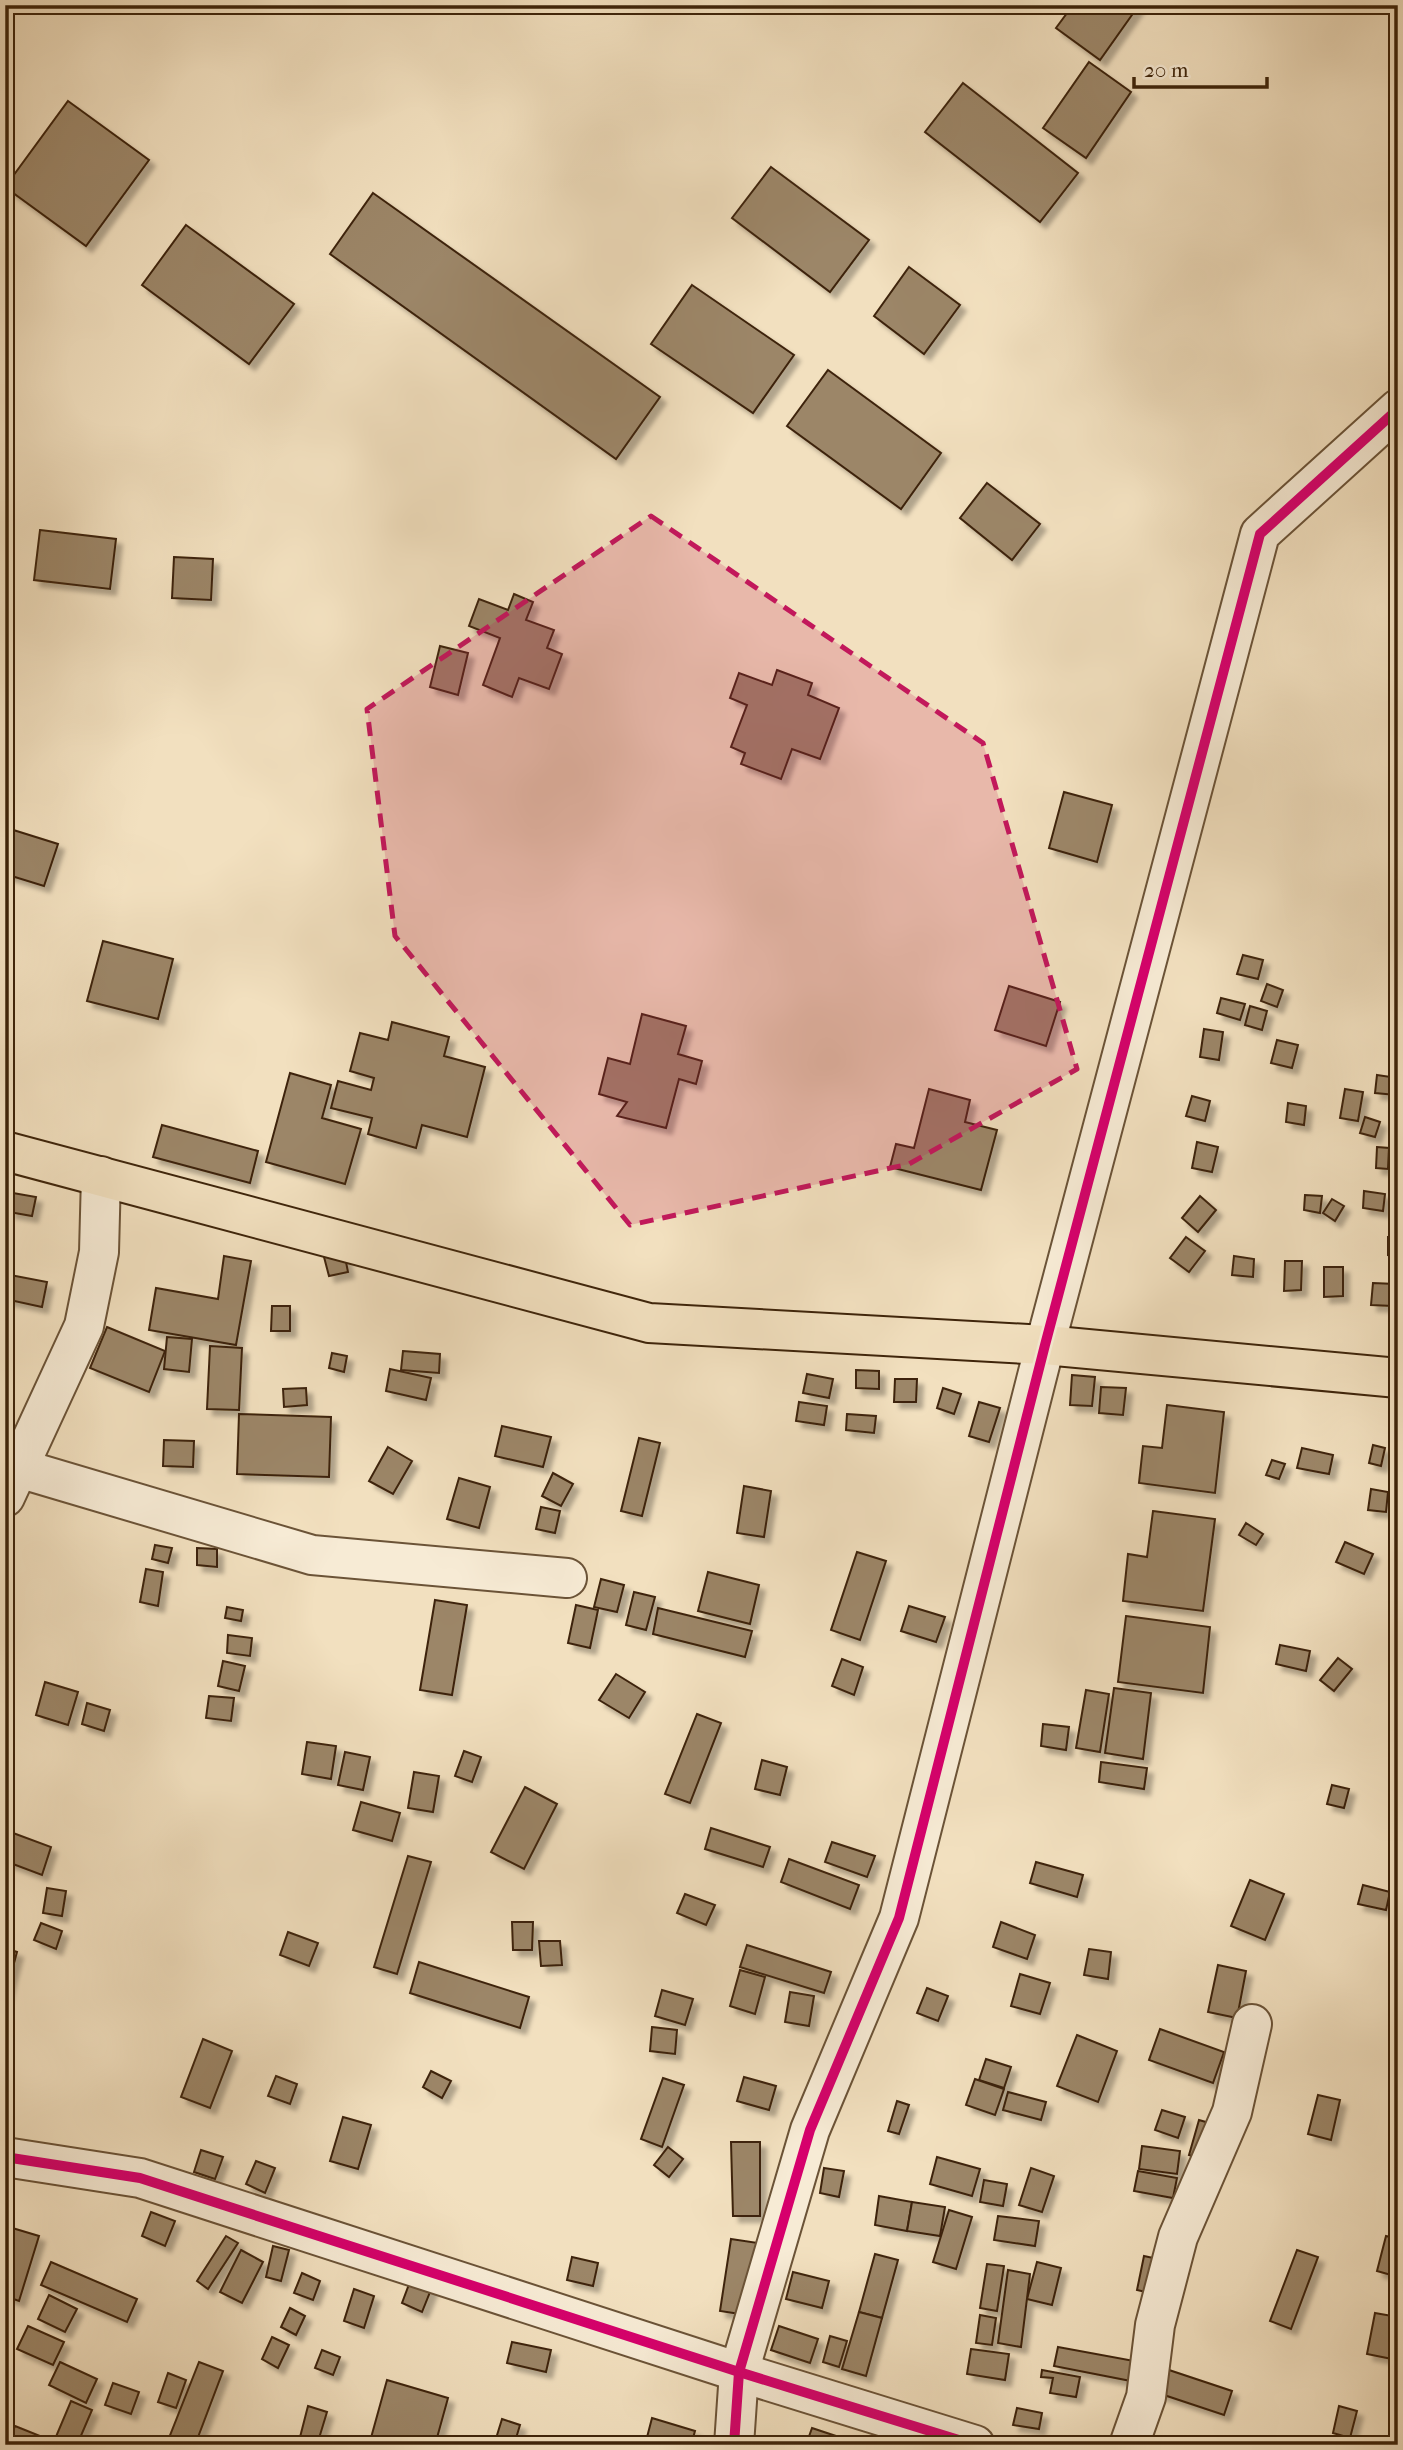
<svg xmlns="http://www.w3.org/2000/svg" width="1403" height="2450" font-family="'IM FELL French Canon',serif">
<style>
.building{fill:#9c8668;stroke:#3e240a;stroke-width:2;filter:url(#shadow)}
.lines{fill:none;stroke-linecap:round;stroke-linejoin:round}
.minor-casing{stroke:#6b5337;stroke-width:42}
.major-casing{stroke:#3e240a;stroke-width:42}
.minor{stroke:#f7ebd5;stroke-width:38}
.major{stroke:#f2e0bf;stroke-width:38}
.cycleway-casing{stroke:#f7ebd5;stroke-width:15}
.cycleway{stroke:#d6006c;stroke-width:10}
.marked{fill:#c2185b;fill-opacity:0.2;stroke:#c2185b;stroke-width:5;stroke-dasharray:14 9;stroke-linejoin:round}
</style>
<defs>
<filter id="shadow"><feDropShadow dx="6" dy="6" stdDeviation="2" flood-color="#0004"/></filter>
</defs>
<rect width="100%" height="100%" fill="#f2e0bf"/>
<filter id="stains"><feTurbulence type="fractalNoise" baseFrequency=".00286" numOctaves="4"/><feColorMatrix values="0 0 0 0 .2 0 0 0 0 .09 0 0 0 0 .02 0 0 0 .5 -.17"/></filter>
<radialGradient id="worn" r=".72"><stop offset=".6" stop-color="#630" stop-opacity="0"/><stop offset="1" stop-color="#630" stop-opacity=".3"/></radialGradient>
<!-- building -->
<g class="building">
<path d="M1073,5h66l-39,55 -44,-32z"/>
<path d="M1089,62l42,30 -45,66 -43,-30z"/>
<path d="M963,83l115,90 -38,49 -115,-90z"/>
<path d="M68,101l81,59 -63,86 -81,-59z"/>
<path d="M771,167l98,73 -39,52 -98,-74z"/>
<path d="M373,193l287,204 -44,62 -286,-205z"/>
<path d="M186,225l108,79 -45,60 -107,-79z"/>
<path d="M909,267l51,38 -36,49 -50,-38z"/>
<path d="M692,285l102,70 -41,58 -102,-69z"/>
<path d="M828,370l113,83 -40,56 -114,-83z"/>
<path d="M987,483l53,41 -28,36 -52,-42z"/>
<path d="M40,530l76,9 -6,50 -76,-9z"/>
<path d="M174,557l39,2 -2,41 -39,-2z"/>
<path d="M514,594l19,8 -7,18 28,10 -7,18 15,6 -13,35 -30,-11 -7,19 -29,-12 17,-47 -31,-12 10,-27 29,11z"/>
<path d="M440,646l28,7 -10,42 -28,-8z"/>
<path d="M777,670l35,13 -4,12 31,13 -19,51 -28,-10 -11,30 -40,-15 4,-11 -14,-6 16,-42 -17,-7 9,-25 33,12z"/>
<path d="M1064,792l48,13 -15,57 -48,-14z"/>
<path d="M7,828l51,16 -14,42 -39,-12z"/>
<path d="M103,941l70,18 -15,60 -71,-18z"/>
<path d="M1243,955l20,5 -5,19 -21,-5z"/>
<path d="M1267,984l16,6 -6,17 -16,-6z"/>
<path d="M1009,986l51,16 -14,44 -51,-16z"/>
<path d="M1221,998l24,6 -5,16 -23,-7z"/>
<path d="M1250,1006l17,5 -5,19 -17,-5z"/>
<path d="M642,1014l44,12 -8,28 24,7 -6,23 -17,-5 -13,49 -49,-12 10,-14 -28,-8 9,-36 22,6z"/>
<path d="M392,1022l57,15 -5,19 41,11 -18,70 -45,-12 -6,23 -48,-14 4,-16 -41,-10 7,-27 33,9 3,-12 -24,-7 10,-38 28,7z"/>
<path d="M1204,1029l19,3 -4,28 -19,-3z"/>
<path d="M1277,1040l21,5 -6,23 -21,-5z"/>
<path d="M290,1073l41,12 -9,33 39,11 -16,55 -79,-22z"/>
<path d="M1377,1075l21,3 -2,17 -21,-2z"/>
<path d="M929,1089l41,11 -5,22 32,8 -16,60 -91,-23 6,-23 18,4z"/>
<path d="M1345,1089l18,3 -5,29 -18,-3z"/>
<path d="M1192,1096l18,5 -5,20 -19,-5z"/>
<path d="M1288,1103l18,3 -2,19 -18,-3z"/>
<path d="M1365,1117l15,5 -5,15 -15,-4z"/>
<path d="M162,1125l96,26 -8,32 -97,-26z"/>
<path d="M1197,1142l21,5 -6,25 -20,-4z"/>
<path d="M1377,1147l12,1 -1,21 -12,-1z"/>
<path d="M1364,1191l21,3 -2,17 -20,-3z"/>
<path d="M13,1193l23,4 -4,19 -23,-4z"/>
<path d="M1305,1195l17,1 -2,17 -16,-3z"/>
<path d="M1200,1196l16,14 -18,22 -16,-14z"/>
<path d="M1332,1199l12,7 -9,15 -12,-8z"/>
<path d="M1186,1237l19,14 -16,21 -19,-14z"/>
<path d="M1388,1237h10v19l-10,-1z"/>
<path d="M344,1252l4,20 -19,4 -5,-19z"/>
<path d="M224,1256l27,5 -15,84 -87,-15 7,-42 62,11z"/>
<path d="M1234,1256l20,3 -1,18 -21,-2z"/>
<path d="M1285,1261h17l-1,29 -17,1z"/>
<path d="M1324,1267h19v29l-19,1z"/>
<path d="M5,1274l42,8 -5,25 -37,-8z"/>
<path d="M1373,1283l22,1 -2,22 -22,-1z"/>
<path d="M272,1306h18v25h-19z"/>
<path d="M107,1327l58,24 -16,41 -59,-24z"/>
<path d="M167,1337l25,2 -3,33 -25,-3z"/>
<path d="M210,1346l32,2 -3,62 -32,-1z"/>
<path d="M403,1351l37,3 -1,19 -38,-3z"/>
<path d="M332,1353l15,3 -3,16 -15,-4z"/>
<path d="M390,1369l41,9 -5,22 -40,-9z"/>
<path d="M856,1370l23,1v18l-23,-1z"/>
<path d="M807,1374l26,5 -4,19 -26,-5z"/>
<path d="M1072,1375l23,2 -3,29 -22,-1z"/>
<path d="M895,1379h22l-1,23h-22z"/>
<path d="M1101,1387l25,1 -3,27 -24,-2z"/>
<path d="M306,1388l1,17 -23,2 -1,-18z"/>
<path d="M943,1388l18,6 -7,20 -17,-6z"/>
<path d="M799,1402l28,4 -3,19 -28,-4z"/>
<path d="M979,1402l21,6 -11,34 -20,-6z"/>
<path d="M1167,1405l57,7 -9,81 -76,-10 4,-37 19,2z"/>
<path d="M239,1414l92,3 -2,60 -92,-3z"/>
<path d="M847,1414l29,2 -2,17 -28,-3z"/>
<path d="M502,1426l49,11 -8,30 -48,-11z"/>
<path d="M639,1438l21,5 -18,73 -21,-5z"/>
<path d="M164,1440l30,1 -1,26 -30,-1z"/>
<path d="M1373,1445l12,3 -4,18 -12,-3z"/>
<path d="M388,1447l24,14 -19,33 -24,-13z"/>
<path d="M1302,1448l31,7 -4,19 -32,-6z"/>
<path d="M1272,1460l13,4 -6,15 -13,-4z"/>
<path d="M553,1473l20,11 -12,22 -19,-10z"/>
<path d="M459,1478l31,9 -11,41 -32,-9z"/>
<path d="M744,1486l27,5 -7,46 -27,-4z"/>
<path d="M1371,1489l17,3 -2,20 -18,-2z"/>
<path d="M541,1507l19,4 -5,22 -19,-4z"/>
<path d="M1153,1511l62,8 -12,92 -80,-10 5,-47 19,3z"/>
<path d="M1246,1523l17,11 -7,11 -17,-10z"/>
<path d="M1345,1542l28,12 -9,20 -28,-12z"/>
<path d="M155,1545l17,3 -4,15 -16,-4z"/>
<path d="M197,1548l20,1v18l-20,-2z"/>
<path d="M857,1552l29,9 -26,79 -29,-10z"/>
<path d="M146,1569l17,3 -5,34 -18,-4z"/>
<path d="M708,1572l51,13 -9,39 -52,-13z"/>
<path d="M601,1579l23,6 -7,27 -23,-5z"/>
<path d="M634,1592l21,5 -9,33 -20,-5z"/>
<path d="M435,1600l32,5 -15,90 -32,-5z"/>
<path d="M576,1605l22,5 -8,38 -22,-5z"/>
<path d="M909,1606l36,11 -9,25 -35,-11z"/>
<path d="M227,1607l16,3 -2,11 -16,-3z"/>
<path d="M658,1608l94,23 -7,26 -92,-23z"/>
<path d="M1126,1616l84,11 -7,66 -85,-11z"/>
<path d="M228,1635l24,3 -2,18 -23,-3z"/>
<path d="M1280,1645l30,6 -4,20 -30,-7z"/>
<path d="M1338,1658l14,11 -18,22 -14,-11z"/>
<path d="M842,1659l21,8 -9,28 -22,-9z"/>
<path d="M223,1661l22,5 -6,25 -21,-5z"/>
<path d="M616,1674l29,18 -16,26 -30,-18z"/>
<path d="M45,1682l33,10 -10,33 -32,-10z"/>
<path d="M1114,1688l37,5 -8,66 -38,-6z"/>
<path d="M1086,1690l23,4 -9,58 -24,-4z"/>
<path d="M209,1696l25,2 -3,23 -25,-3z"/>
<path d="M87,1703l23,7 -6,21 -22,-7z"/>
<path d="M697,1714l24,9 -31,80 -25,-9z"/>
<path d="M1043,1724l26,3 -3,23 -25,-4z"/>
<path d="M307,1742l29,4 -5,33 -29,-5z"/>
<path d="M464,1751l17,6 -9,25 -17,-6z"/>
<path d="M345,1752l25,5 -7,33 -25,-5z"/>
<path d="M762,1760l25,7 -7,28 -25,-6z"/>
<path d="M1101,1762l46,6 -3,21 -45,-7z"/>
<path d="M414,1772l25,4 -6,36 -25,-4z"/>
<path d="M1332,1785l17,4 -5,19 -17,-4z"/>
<path d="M525,1787l32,17 -33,65 -33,-17z"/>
<path d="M361,1802l39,11 -8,28 -39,-11z"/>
<path d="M711,1828l59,19 -7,20 -58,-18z"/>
<path d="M5,1830l46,17 -9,28 -37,-14z"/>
<path d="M832,1842l43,14 -8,21 -42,-15z"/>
<path d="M408,1856l23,6 -34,112 -23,-7z"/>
<path d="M789,1859l70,26 -9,24 -69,-27z"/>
<path d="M1036,1862l47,13 -6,22 -47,-14z"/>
<path d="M1250,1880l34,14 -19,46 -34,-14z"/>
<path d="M1363,1885l27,7 -4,18 -28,-6z"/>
<path d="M47,1888l19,3 -4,25 -19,-3z"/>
<path d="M685,1894l30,11 -9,20 -29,-12z"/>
<path d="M512,1922h21l-1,28h-19z"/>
<path d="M1001,1922l34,13 -8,24 -34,-12z"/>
<path d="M41,1923l21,8 -6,18 -22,-9z"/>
<path d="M288,1932l30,11 -9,23 -29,-11z"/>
<path d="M539,1941h21l2,24 -21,1z"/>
<path d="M747,1945l84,27 -7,21 -84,-26z"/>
<path d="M5,1948l12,4 -12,45z"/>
<path d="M1089,1949l22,3 -3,27 -24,-4z"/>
<path d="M419,1962l110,35 -9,31 -110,-35z"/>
<path d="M1218,1965l28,6 -9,47 -29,-6z"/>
<path d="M740,1970l25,7 -10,37 -25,-8z"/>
<path d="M1020,1974l30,9 -10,31 -29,-8z"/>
<path d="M927,1988l21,8 -10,25 -21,-8z"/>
<path d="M662,1990l31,9 -8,26 -30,-9z"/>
<path d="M790,1992l24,4 -5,30 -24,-4z"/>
<path d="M652,2027l25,3 -2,24 -25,-3z"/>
<path d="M1160,2029l64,23 -11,31 -64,-23z"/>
<path d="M1077,2035l40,16 -19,51 -41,-16z"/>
<path d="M203,2039l29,12 -22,57 -29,-11z"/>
<path d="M986,2059l25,8 -7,21 -25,-8z"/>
<path d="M431,2071l20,10 -9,17 -19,-11z"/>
<path d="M276,2076l21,8 -7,20 -22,-8z"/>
<path d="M744,2077l32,9 -7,24 -32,-9z"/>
<path d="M663,2078l21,7 -22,62 -21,-8z"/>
<path d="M975,2079l29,10 -9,26 -29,-10z"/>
<path d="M1008,2092l38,10 -5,18 -38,-10z"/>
<path d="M1318,2095l22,5 -9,40 -23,-6z"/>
<path d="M897,2101l12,4 -10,29 -11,-3z"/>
<path d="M1162,2110l23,7 -7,21 -23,-8z"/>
<path d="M343,2117l28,8 -13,44 -28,-8z"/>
<path d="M1199,2120l24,7 -9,35 -25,-7z"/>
<path d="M731,2142h29v74h-27z"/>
<path d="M1142,2146l38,5 -3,23 -38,-5z"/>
<path d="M668,2147l15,12 -14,18 -15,-12z"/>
<path d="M201,2150l22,7 -8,22 -21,-7z"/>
<path d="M937,2157l43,12 -8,27 -42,-12z"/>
<path d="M256,2161l19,7 -10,25 -19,-9z"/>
<path d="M824,2168l20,3 -5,26 -19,-4z"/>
<path d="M1031,2168l23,8 -12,36 -23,-7z"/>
<path d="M1138,2171l39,7 -4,20 -39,-7z"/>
<path d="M984,2180l23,4 -4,22 -23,-4z"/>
<path d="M879,2196l33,6 -5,29 -32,-6z"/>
<path d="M912,2202l33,5 -5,29 -33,-5z"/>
<path d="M949,2210l23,7 -16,52 -23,-7z"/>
<path d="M151,2212l24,9 -10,25 -23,-10z"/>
<path d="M998,2216l41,5 -4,25 -41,-6z"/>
<path d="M9,2227l30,9 -20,65 -14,-5v-55z"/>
<path d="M226,2236l12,7 -30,46 -11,-8z"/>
<path d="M1386,2236l12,3v38l-21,-6z"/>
<path d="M731,2239l27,4 -11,72 -27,-4z"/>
<path d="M273,2246l16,4 -8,31 -15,-4z"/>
<path d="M241,2250l22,12 -21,41 -22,-11z"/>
<path d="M1297,2250l21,7 -27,72 -21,-8z"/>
<path d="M875,2254l23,6 -16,58 -23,-6z"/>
<path d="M1144,2256l23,5 -8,34 -22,-5z"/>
<path d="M572,2257l26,6 -5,23 -26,-6z"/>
<path d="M51,2262l86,37 -10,23 -86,-37z"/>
<path d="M1037,2262l24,6 -9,37 -25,-6z"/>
<path d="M987,2264l17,2 -7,45 -17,-3z"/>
<path d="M1008,2270l22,4 -9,73 -23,-4z"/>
<path d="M793,2272l36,9 -7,27 -36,-9z"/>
<path d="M302,2273l18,8 -7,19 -19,-7z"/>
<path d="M411,2279l21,8 -10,25 -20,-9z"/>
<path d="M354,2289l20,7 -10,32 -20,-7z"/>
<path d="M49,2295l28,14 -12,23 -27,-13z"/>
<path d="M290,2308l15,8 -9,19 -15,-8z"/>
<path d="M859,2312l23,6 -16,58 -24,-7z"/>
<path d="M1375,2313l23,4 -6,42 -25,-5z"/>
<path d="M980,2315l16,3 -4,27 -16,-2z"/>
<path d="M28,2326l36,16 -11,23 -36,-16z"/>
<path d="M779,2326l39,13 -8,24 -39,-13z"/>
<path d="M830,2336l17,5 -8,26 -16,-5z"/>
<path d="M272,2337l17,8 -11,23 -16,-9z"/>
<path d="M512,2342l39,8 -5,22 -39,-9z"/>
<path d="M1058,2347l87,16 -4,20 -87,-17z"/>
<path d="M971,2349l38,5 -4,26 -38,-6z"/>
<path d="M322,2350l18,7 -7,18 -18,-7z"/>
<path d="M60,2362l37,17 -11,24 -37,-18z"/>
<path d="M199,2362l24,9 -28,74h-8l-18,-7z"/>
<path d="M1163,2368l69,23 -8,24 -69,-23z"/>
<path d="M1042,2370l38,7 -4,20 -26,-4 3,-15 -12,-1z"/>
<path d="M168,2373l18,7 -10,28 -18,-6z"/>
<path d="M387,2380l61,18 -13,47h-66z"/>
<path d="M113,2383l26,9 -8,22 -26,-9z"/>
<path d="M71,2401l21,9 -15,35h-9l-13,-6z"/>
<path d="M308,2406l19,6 -10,33h-19z"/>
<path d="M1339,2406l18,5 -7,27 -17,-5z"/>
<path d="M1017,2408l25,5 -3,16 -26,-4z"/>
<path d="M652,2418l43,13 -4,14h-46z"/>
<path d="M502,2419l18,6 -6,20h-20z"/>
<path d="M15,2426l35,14 -2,5h-41z"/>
<path d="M812,2428l36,12 -1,5h-41z"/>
</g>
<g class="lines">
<defs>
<g id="minor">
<path d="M5,1464l307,91 255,23"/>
<path d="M5,1497l79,-171 15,-74 2,-76"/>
<path d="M5,2157l135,21 599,194 236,73"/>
<path d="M734,2445l5,-73 71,-242 89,-212 146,-573 215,-811 138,-125"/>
<path d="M1129,2445l17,-48 9,-72 23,-88 54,-125 20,-88"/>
</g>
<path id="major" d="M5,1151l644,172 396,22 353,33"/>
</defs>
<!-- minor casing -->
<use href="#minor" class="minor-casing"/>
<!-- major casing -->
<use href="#major" class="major-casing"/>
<!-- minor -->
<use href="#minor" class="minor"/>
<!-- major -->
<use href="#major" class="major"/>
<defs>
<g id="cycleway">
<path d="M5,2157l135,21 599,194 236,73"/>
<path d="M734,2445l5,-73 71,-242 89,-212 146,-573 215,-811 138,-125"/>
</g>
</defs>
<!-- cycleway casing -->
<use href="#cycleway" class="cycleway-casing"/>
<!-- cycleway -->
<use href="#cycleway" class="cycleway"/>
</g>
<!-- marked area -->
<path class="marked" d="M651,516l332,227 94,326 -168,95 -279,61 -235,-289 -28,-227z"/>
<!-- margin -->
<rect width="1403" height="2450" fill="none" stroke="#f2e0bf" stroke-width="28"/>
<rect x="7" y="7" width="1389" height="2436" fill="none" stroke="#3e240a" stroke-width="3.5"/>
<rect x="14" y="14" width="1375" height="2422" fill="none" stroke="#3e240a" stroke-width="2"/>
<!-- scale -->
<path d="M1134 77v10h133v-10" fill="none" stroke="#3e240a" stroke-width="3.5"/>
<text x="1144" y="77" font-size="21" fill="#3e240a" stroke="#f7ebd5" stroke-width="5" paint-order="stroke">20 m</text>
<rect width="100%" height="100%" filter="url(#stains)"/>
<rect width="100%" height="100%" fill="url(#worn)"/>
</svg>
